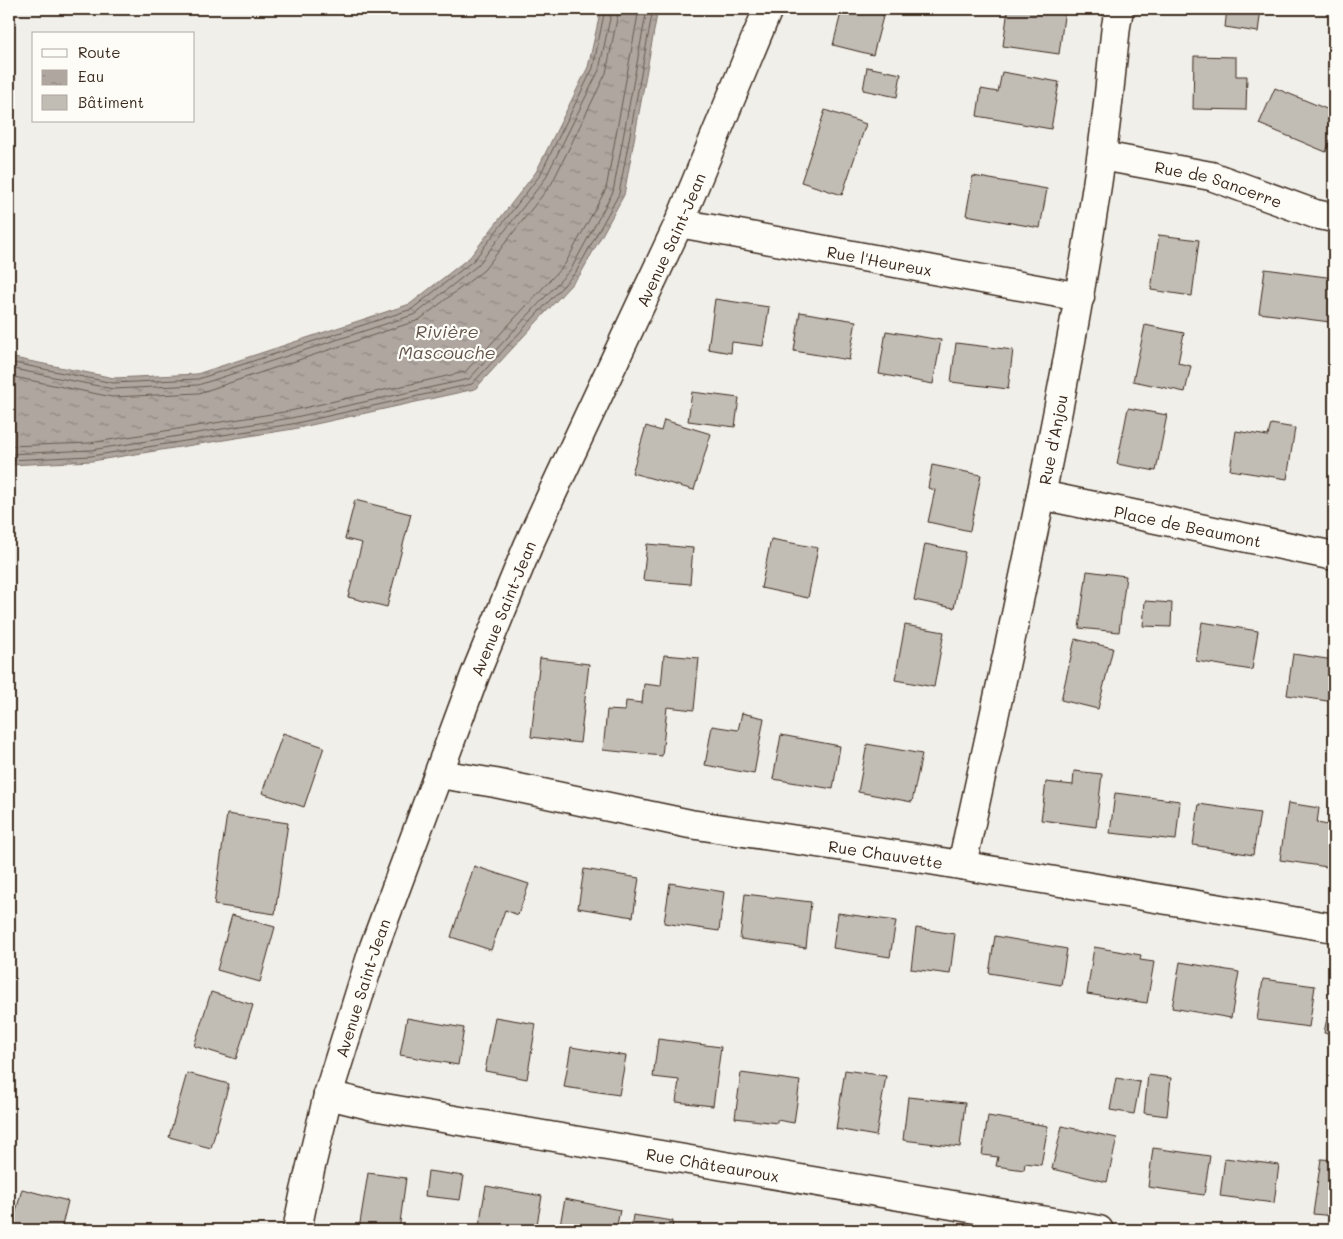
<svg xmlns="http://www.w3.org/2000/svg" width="1343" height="1239" font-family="Mali,sans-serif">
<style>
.water{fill:url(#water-ripples);stroke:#80746b}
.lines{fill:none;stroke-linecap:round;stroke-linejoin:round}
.shore{stroke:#695c52;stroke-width:1}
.building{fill:#c1bcb4;stroke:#3b2a1e}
.street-casing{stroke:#3b2a1e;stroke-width:31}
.secondary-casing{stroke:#3b2a1e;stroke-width:31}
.street{stroke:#fdfcf7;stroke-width:28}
.secondary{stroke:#fdfcf7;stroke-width:28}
.labels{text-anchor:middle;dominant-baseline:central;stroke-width:4.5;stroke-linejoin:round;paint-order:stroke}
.street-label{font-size:16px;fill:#3b2a1e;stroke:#fdfcf7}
.water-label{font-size:18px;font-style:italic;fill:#63554b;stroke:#fdfcf7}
</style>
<defs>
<pattern id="water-ripples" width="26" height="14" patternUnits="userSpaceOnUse" patternTransform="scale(1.25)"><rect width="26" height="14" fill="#aea69f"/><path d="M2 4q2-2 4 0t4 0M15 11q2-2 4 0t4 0" fill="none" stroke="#8f8781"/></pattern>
</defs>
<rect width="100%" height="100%" fill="#f1efea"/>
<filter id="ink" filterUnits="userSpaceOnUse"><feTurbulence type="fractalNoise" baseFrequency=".02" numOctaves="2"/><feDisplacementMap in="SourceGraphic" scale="10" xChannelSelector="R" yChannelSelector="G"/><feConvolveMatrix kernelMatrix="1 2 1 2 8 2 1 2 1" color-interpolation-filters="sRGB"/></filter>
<g filter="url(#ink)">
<!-- water -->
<path class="water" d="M601,9h57l-34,186 -44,80 -105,114 -182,40 -201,32 -83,4v-108l105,21 83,-4 213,-70 60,-47 66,-85 52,-105z"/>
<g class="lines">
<!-- shore -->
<g class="shore">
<path d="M9,362l104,21 85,-4 214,-70 62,-49 66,-85 53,-107 12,-59"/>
<path d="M9,368l104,21 85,-4 218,-71 62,-49 67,-86 54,-109 13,-61"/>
<path d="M9,376l103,21 87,-4 220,-73 65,-50 68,-87 54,-110 13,-64"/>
<path d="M9,446l81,-3 200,-32 175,-39 100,-108 41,-75 33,-180"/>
<path d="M9,454l82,-4 200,-32 178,-39 102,-110 42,-77 34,-183"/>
<path d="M9,460l82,-4 201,-32 180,-40 104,-112 43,-78 34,-185"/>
</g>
</g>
<!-- building -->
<g class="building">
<path d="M842,9h43l-12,46 -40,-10z"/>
<path d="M1008,9h57l-6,45 -56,-8z"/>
<path d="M1227,9h34l-3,23 -33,-5z"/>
<path d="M1194,56l42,1v19h11l-1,34 -53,-1z"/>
<path d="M867,67l34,7 -4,23 -34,-7z"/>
<path d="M1002,72l57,10 -8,47 -74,-13 4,-27 17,3z"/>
<path d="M1275,88l59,24v21l-8,19 -67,-28z"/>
<path d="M825,110l41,14 -24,71 -41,-13z"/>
<path d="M973,176l74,13 -7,39 -74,-13z"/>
<path d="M1159,235l40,5 -7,56 -41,-6z"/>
<path d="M1265,269l69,9v15l-4,29 -71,-9z"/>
<path d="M715,299l54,8 -6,39 -31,-4 -1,11 -23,-4z"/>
<path d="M800,312l56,9 -7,39 -55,-9z"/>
<path d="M1145,325l39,8 -6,30 13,3 -6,26 -52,-11z"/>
<path d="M886,331l55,9 -8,44 -54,-10z"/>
<path d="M956,343l57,7 -5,39 -57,-7z"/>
<path d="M692,392l47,6 -4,29 -47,-6z"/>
<path d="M1128,408l39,7 -11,56 -39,-7z"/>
<path d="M664,420l47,14 -17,56 -62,-17 14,-47 15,5z"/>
<path d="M1271,424l24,4 -8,51 -57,-9 6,-39 32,5z"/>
<path d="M932,465l49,10 -11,56 -42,-9 7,-32 -7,-2z"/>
<path d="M355,500l56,14 -24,93 -39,-10 14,-54 -17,-4z"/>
<path d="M771,539l47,9 -10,50 -47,-10z"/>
<path d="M647,544l46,4 -3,36 -47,-4z"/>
<path d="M925,544l40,8 -11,56 -40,-8z"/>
<path d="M1087,571l39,5 -7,56 -40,-4z"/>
<path d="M1145,601l27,2 -1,24 -28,-1z"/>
<path d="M1202,622l56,9 -6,39 -56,-9z"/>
<path d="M905,625l39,7 -10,55 -39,-7z"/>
<path d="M1075,639l38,9 -15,61 -37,-9z"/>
<path d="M1293,654l41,6v42l-47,-7z"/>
<path d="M664,655l35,3 -5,52 -27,-3 -5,49 -59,-6 4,-40 18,1 1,-10 16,2 2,-19 17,2z"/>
<path d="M540,658l49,6 -9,79 -49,-6z"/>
<path d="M742,713l22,5 -10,56 -49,-9 7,-39 26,4z"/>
<path d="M283,733l41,14 -20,60 -42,-14z"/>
<path d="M781,735l59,11 -7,43 -60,-10z"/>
<path d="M867,744l55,10 -10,48 -54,-10z"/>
<path d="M1074,771l28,3 -6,53 -55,-7 5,-38 27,3z"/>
<path d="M1115,793l65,8 -4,39 -66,-7z"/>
<path d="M1288,803l31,5 -2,15 17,3v42l-54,-8z"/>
<path d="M1199,804l61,9 -7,42 -60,-10z"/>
<path d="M227,814l61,9 -13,91 -61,-9z"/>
<path d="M474,866l55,18 -11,31 -13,-5 -14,40 -40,-13z"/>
<path d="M584,869l55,9 -6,39 -55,-9z"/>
<path d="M670,883l54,9 -5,39 -55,-8z"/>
<path d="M745,894l66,8 -5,46 -66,-9z"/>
<path d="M838,913l58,8 -6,36 -57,-9z"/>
<path d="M232,915l43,12 -15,55 -43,-12z"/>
<path d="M916,928l39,6 -5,40 -39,-5z"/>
<path d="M995,936l72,13 -6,36 -72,-12z"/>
<path d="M1094,947l47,8 -1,5 14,2 -7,41 -60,-9z"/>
<path d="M1180,962l59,10 -8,46 -59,-10z"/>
<path d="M1263,979l52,7 -6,41 -52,-7z"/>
<path d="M1333,988h1v47l-10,-2z"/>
<path d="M211,992l42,13 -17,54 -42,-13z"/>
<path d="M495,1017l41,7 -9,55 -42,-8z"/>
<path d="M407,1018l57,10 -6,37 -58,-10z"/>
<path d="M658,1039l63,8 -8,59 -37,-4 3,-22 -26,-3z"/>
<path d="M571,1047l55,9 -7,39 -55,-8z"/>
<path d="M845,1070l41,6 -10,60 -40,-7z"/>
<path d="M187,1073l42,11 -18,64 -42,-11z"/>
<path d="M741,1073l59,8 -6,42 -17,-3v3l-42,-5z"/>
<path d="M1148,1075l23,3 -4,38 -23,-3z"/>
<path d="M1116,1078l24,4 -6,32 -24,-4z"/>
<path d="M908,1097l57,6 -5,44 -57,-7z"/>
<path d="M988,1116l60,10 -7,39 -16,-2 -1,7 -28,-4 2,-9 -16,-2z"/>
<path d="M1062,1126l55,12 -10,44 -55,-13z"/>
<path d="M1153,1148l57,8 -6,39 -56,-8z"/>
<path d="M1225,1158l54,7 -5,38 -54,-7z"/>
<path d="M1321,1159l13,1v56l-21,-2z"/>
<path d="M428,1171l36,5 -4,24 -35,-4z"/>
<path d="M368,1173l38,5 -7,52h-29l-11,-1z"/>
<path d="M486,1186l56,10 -6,34h-32l-25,-4z"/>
<path d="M22,1189l46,12 -7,29h-50z"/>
<path d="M565,1199l55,11 -4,20h-57z"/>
<path d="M633,1215l40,6 -1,9h-41z"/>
<path d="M146,1225l26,5h-27z"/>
</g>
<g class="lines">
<defs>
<g id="street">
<path id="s1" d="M1102,156l109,20 104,38 19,4"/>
<path id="s2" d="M679,223l401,74"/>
<path id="s3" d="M1041,495l293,61"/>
<path id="s4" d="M439,774l56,9 195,41 234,35 410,69"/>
<path id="s5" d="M962,865c50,-235 105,-469 139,-707 7,-44 10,-88 15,-132l3,-17"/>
<path id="s6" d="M328,1095l45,11 726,124"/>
</g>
<g id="secondary">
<path id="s7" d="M297,1230l8,-39 23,-96 46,-148 101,-272 53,-129 23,-50 128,-273 89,-214"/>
</g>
</defs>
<!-- street casing -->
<use href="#street" class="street-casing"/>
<!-- secondary casing -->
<use href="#secondary" class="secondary-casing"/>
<!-- street -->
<use href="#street" class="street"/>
<!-- secondary -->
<use href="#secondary" class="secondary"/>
</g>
</g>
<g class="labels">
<!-- street labels -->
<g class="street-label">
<text stroke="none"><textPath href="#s1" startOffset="120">Rue de Sancerre</textPath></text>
<text stroke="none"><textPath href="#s7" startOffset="1061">Avenue Saint-Jean</textPath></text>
<text stroke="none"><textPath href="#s2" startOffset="204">Rue l'Heureux</textPath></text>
<text stroke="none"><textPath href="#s5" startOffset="435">Rue d'Anjou</textPath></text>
<text stroke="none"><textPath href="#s3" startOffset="150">Place de Beaumont</textPath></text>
<text stroke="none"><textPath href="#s7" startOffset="656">Avenue Saint-Jean</textPath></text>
<text stroke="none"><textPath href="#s4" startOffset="454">Rue Chauvette</textPath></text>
<text stroke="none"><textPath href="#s7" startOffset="251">Avenue Saint-Jean</textPath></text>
<text stroke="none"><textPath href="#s6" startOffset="391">Rue Châteauroux</textPath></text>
</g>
<!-- water labels -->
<g class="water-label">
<text x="447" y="331">Rivière<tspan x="447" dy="21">Mascouche</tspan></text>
</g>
</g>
<!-- margin -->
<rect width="1343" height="1239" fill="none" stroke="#fdfcf7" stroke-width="30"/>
<rect x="15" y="15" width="1313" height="1209" fill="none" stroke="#3b2a1e" stroke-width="2" filter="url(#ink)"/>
<!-- legend -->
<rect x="32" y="32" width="162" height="90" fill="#fdfcf7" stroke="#afa8a0"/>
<rect x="42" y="49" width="25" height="8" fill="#fdfcf7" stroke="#afa8a0"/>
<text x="78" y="58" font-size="15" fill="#3b2a1e">Route</text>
<rect x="42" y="70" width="25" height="15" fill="url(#water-ripples)" stroke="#afa8a0"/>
<text x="78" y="82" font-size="15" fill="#3b2a1e">Eau</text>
<rect x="42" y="95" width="25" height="15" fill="#c1bcb4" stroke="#afa8a0"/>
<text x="78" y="108" font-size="15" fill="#3b2a1e">Bâtiment</text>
</svg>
